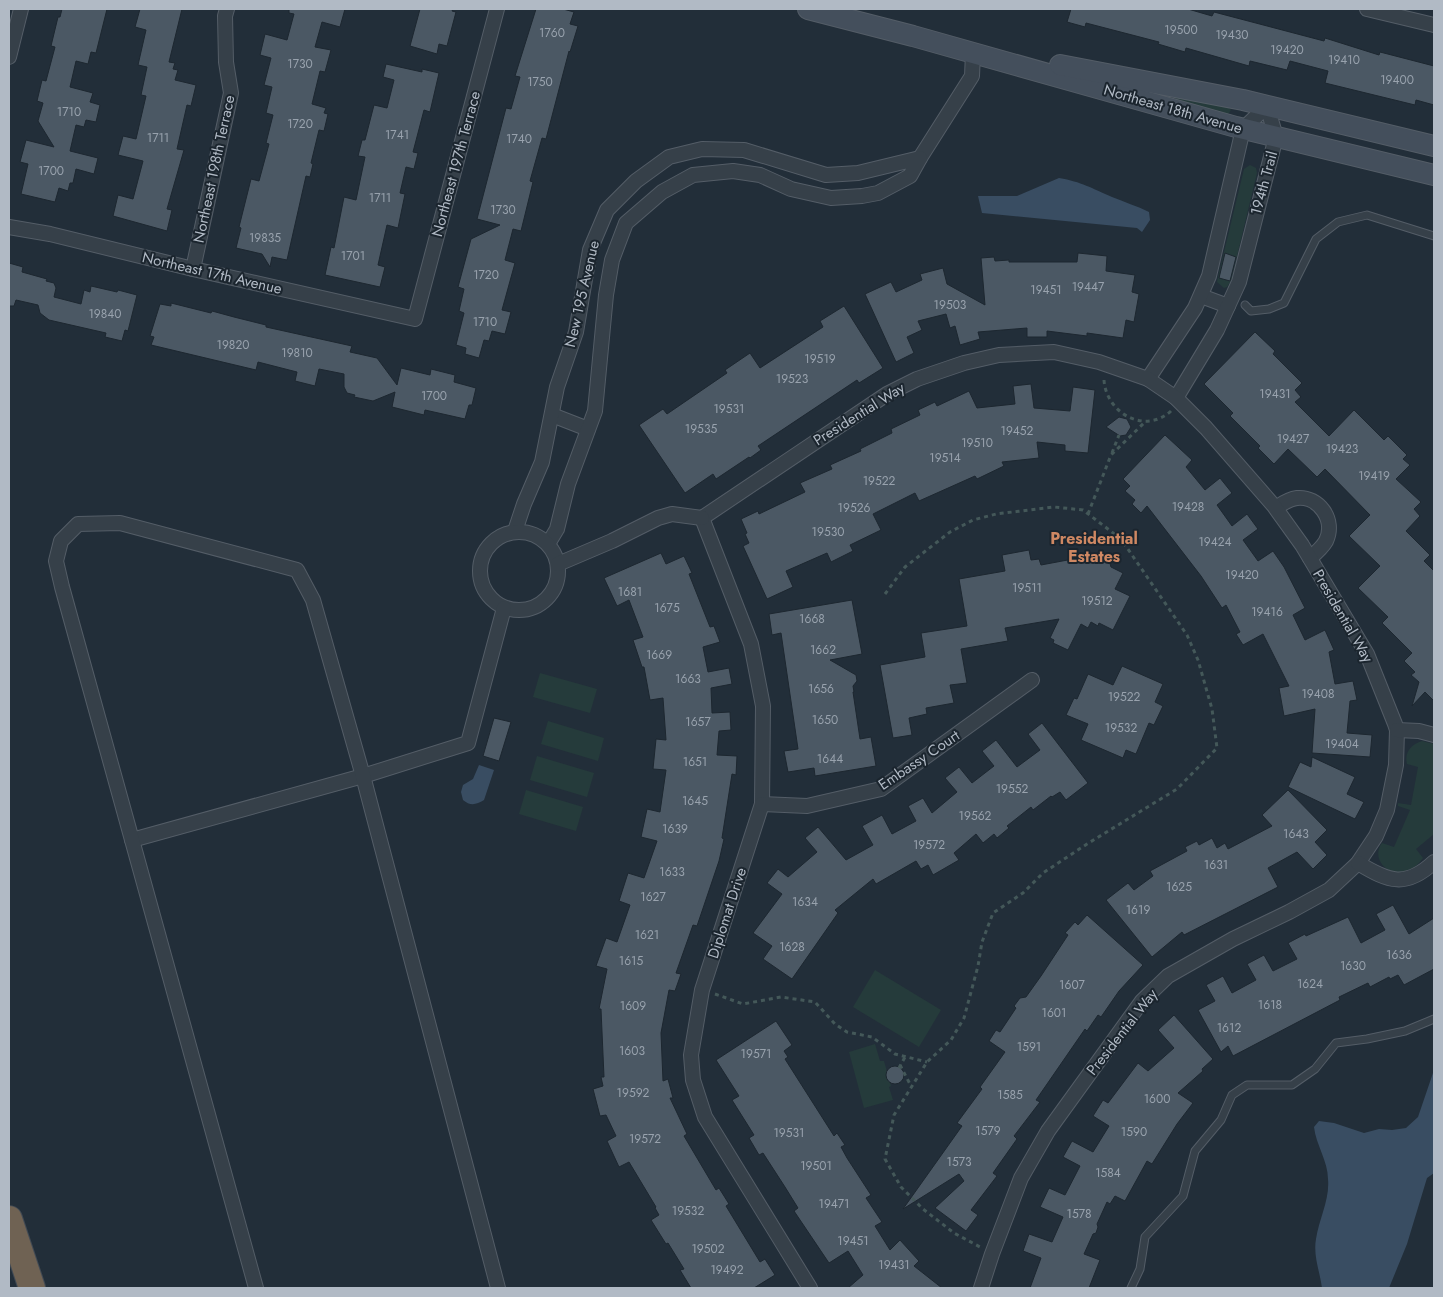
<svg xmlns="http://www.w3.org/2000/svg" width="1443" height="1297" font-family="Jost,sans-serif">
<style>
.green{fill:#253b3b}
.water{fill:#394d62}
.building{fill:#4b5864;stroke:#1d2730}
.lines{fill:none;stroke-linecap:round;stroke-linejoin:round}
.lane-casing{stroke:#545d67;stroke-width:9}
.street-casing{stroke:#545d67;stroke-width:16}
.secondary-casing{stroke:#545d67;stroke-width:22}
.highway-casing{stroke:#414a54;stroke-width:28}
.path{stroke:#445859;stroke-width:3;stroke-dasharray:4 4;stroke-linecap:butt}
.lane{stroke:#364049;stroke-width:7}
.street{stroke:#364049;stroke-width:14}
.secondary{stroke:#444f5c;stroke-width:20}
.highway{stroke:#6f6253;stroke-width:26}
.labels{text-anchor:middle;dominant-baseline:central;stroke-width:4;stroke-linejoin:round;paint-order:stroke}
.number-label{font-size:12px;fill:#98a2ad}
.street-label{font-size:15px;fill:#b1bac5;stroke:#1b252e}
.neighbourhood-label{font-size:16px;font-weight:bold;fill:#cf8863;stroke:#1b252e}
</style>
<rect width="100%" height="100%" fill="#222e39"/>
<!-- green -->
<g class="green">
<path d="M1175,96l52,10 4,4 -4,6 -53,-14z"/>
<path d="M1250,165l6,3 1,5 -26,108 -4,6 -3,1 -7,-6 1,-5 26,-108z"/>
<path d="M540,673l57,16 -7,24 -57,-16z"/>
<path d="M548,721l56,17 -6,23 -57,-17z"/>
<path d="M1422,741l12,3v90l-18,15 7,9c-23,32 -56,4 -41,-15l12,4 16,-37 -12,-4v-3l13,2 7,-38 -11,-3c-3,-11 4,-20 15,-23z"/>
<path d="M537,756l57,17 -7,24 -57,-17z"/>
<path d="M526,790l57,17 -7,24 -57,-17z"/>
<path d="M875,970l66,40 -22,37 -66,-40z"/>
<path d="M875,1044l5,17h4l7,25 -2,1 4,13 -29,8 -15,-56z"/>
</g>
<!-- water -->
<g class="water">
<path d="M1059,178c23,4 32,10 53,19 12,5 25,9 37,15l1,8 -8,12 -5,-4 -155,-15 -4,-17h39z"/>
<path d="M479,765l15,5 -10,30c-8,5 -14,6 -21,0l-2,-8 2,-7 10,-6z"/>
<path d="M1434,1070v103l-7,5 -20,66 -18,44h-67c-2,-16 -9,-32 -6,-49 3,-20 14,-40 12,-60 0,-18 -12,-34 -14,-52l5,-6 15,2 30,10 15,-4 13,1 14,-2 12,-11z"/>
</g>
<!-- building -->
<g class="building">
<path d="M62,9h45l-11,44 -5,-1 -3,12 -12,-3 -6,26 23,6 -3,9 10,3 -4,17 -10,-2 -2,7 -8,-2 -6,26 28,7 -4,16 -18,-5 -3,14h-3l-2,8 -9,-3 -4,14 -34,-8 7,-30 -8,-2 6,-22 28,7 -16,-26 5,-18 -6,-2 5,-21 4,1 9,-34 -4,-1 7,-29h2z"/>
<path d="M140,9h42l-13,53 6,1 -2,6 5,1 -3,10 21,5 -5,21 -4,-1 -10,44 7,1 -17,59 5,1 -5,21 -54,-15 5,-21 15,4 10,-38 -25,-6 5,-19 13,3 10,-43 -5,-1 6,-28 -9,-2 8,-35 -11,-3z"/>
<path d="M289,9h56l-5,18 -18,-5 -7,25 16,3 -6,22 -5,-1 -8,33 14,4 -2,5 4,1 -4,17 -5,-1 -8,33 2,1 -3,13 -4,-1 -19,84 -15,-3 -2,10 -8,-13 -26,-6 5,-20 -2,-1 12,-48 8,2 10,-37 -3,-1 7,-28 -7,-2 6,-26 -8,-2 7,-27 -11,-3 5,-21 22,6 7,-26 -5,-1z"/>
<path d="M420,9h33l-1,2 4,1 -9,34 -8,-2 -2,10 -27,-8z"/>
<path d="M536,9h27l11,3 -4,12 8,2 -8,26 -1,-1 -23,88 -4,-1 -12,43 3,1 -12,49 -8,-2 -8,31 10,3 -13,47 9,2 -6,22 -13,-3 -3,10 -5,-1 -5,18 -14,-4 1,-6 -10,-3 8,-32 -5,-2 5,-22 -6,-2 13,-48 29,-14 -23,-6 29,-111 5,1 9,-32 -5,-1z"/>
<path d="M1071,9h117l24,7 2,-4 110,29 1,-3 54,17 1,-3 54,14v39l-18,-5 -1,5 -90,-22 3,-12 -38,-10 -3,9 -37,-9 -1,5 -63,-18 -1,4 -27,-8 1,-2 -73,-19 -1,4 -18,-5z"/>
<path d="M386,64l36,8v-3l17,4 -9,39 -6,-2 -11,42 5,1 -4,16 -8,-2 -6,26 5,1 -7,34 -11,-3 -9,40 7,2 -5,20 -55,-12 6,-28 3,1 10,-51 12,3 9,-43 -7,-1 4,-16h3l9,-35 13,3 7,-28 -11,-3z"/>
<path d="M1078,253l29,3 -1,15 29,4 -3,17 7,2 -5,28 -8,-2 -3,18 -36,-5v3l-40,-5v6h-20v-9l-49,4 2,7 -20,6 -5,-19 -5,2 -4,-14 -28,7 4,9 -15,7 7,16 -18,9 -31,-68 26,-12 5,10 26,-12 -2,-6 23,-6 4,16 38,21 -4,-47 13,-1 1,4 14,-1v2h68z"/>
<path d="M1225,253l11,4 -6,24 -11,-3z"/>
<path d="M9,263l14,4 -1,5 25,7 -1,2 8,2 2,5 -2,9 27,7 3,-14 6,2 1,-6 26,6 1,-2 19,5 -9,36 -3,-1 -3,11 -17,-4 1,-4 -57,-13 -9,-7 -2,-8 -22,-5 -2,6h-5z"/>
<path d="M171,303l40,10 1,-2 22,6 32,8v2l86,19 -2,6 27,6 20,27 4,-17 29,7 1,-6 24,6 -1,7 22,6 -4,17h-3l-4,14 -40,-9 -1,5 -32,-8 3,-15 -22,9 -19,-4 1,-2 -8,-2 -3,-6v-13l-25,-5 -4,17 -20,-5 2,-9 -39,-10 -2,8 -105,-25 3,-8 -4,-1 10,-32 11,2z"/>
<path d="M844,306l39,62 -24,15 -2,-3 -99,66 3,4 -11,8 -1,-1 -33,22 -3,-5 -28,19 -46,-68 24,-16 4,5 60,-41 -2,-3 25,-17 10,15 63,-41 -3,-6z"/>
<path d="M1255,332l20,19 -2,3 29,29 -7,7 6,7 -6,5 34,34 25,-26 30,30 4,-4 19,19 -4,4 7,6 -14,14 25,23 -7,7 6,7 -14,15 24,24 -6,6 10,10v130l-9,-9 -13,14 7,-24 -8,-7 4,-3 -11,-11 8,-8 -30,-30 6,-6 -30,-29 22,-22 -31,-30 21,-21 -45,-46 -8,8 -29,-28 -14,15 -16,-16 2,-2 -30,-30 3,-3 -29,-29z"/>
<path d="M1031,384l3,24 36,3 3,-24 22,3 -7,63 -23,-2v-6l-28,-3 2,16 -37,4 2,4 -27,13 -2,-3 -56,25 -4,-8 -42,21 8,16 -31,15 3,6 -22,11 -4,-9 -41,18 7,16 -26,12 -24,-53 6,-3 -4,-9 2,-1 -6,-14 17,-8 1,3 46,-22 -5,-9 32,-14 -2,-4 31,-14 -1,-2 32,-16 -1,-4 29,-14 -2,-5 17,-8 2,4 32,-15 8,17 38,-4 -2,-18z"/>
<path d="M1119,417l8,2 4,8 -5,8 -6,1 -14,-9z"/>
<path d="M1165,435l27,25 -6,7 19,23 15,-12 12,15 -15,12 15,21 15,-12 11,15 -15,11 15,21 15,-10 11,16 21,41 -12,7 12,25 20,-10 9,20 -5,2 6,32 18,-3 4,19 -7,1 -3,32 25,2 -2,22 -58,-4 3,-44 -31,7 -5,-28 10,-2 -26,-52 -20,11 -7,-11 4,-2 -14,-27 -4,3 -21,-32 -54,-70 -6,7 -9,-9 3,-4 -10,-9 5,-5 -7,-7z"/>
<path d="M1029,550l2,10 8,-1 2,6 48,-9 7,4 7,-3 6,3 2,7 12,6 -8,16 15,7 -17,34 -14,-7 -1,3 -7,-4 -3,6 -7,-4 -13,26 -15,-7 1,-3 -4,-2 9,-19 -54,9 3,13 -47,8 6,34 -17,2 4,18 -28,5 1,6 -18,4 3,17 -19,3 -13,-73 45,-8 -4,-24 46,-7 -8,-47 46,-8 -3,-16z"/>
<path d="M661,553l5,11 18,-8 8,17 -3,1 21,53 4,-1 6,16 -17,5 5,25 21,-4 3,16 -21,4 1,25 18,-1 1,18 -12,1 -2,24 20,1 -1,19 -4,-1 -10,64 2,1 -5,22 -22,65 -4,-1 -17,48 5,1 -6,17 -6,-1 -8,43 2,48 5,-2 5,19h-3l17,36 -3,2 32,54 3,-2 10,16 -3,2 34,56 5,-3 10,16 -21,13h-63l-11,-18 4,-1 -16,-26 -2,1 -15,-24 8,-5 -4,-7 1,-1 -27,-45 -10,5 -12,-26 9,-5 -10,-21 -6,1 -7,-27 10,-3 -2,-9h3l-3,-68h-2l8,-40 -11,-3 10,-28 11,4 13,-37 -11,-4 9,-28 16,5 13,-37 -16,-4 6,-28 13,3 6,-42 -13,-1 3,-30 10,1 -3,-42 -13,2 -6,-33h-2l-9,-27 10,-3 -14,-37 -12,6 -13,-28z"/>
<path d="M852,600l10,54 -32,6 26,15 1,6 -4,5 1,6h-1l7,47 11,-2 5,29 -61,10 -1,-8 -26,4 -4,-21 14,-2 -17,-116 -9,2 -3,-21z"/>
<path d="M1122,666l41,18 -8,18 8,4 -9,19 -5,-2 -13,31 -10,-4 -3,8 -42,-18 7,-16 -22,-9 8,-17 3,1 11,-25 25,11z"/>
<path d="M494,718l17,4 -12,39 -16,-5z"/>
<path d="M1042,723l46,60 -22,17 -6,-8 -8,5 -1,-1 -18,14 -2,-3 -24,19 2,2 -12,10 -3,-4 -11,9 -7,-9 -22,19 5,7 -26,15 -5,-10 -7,4 -5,-8 -40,23 -3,-5 -38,31 3,3 -46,66 -29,-20 9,-13 -19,-13 29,-39 -15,-11 11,-14 10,8 29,-25 -12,-14 13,-11 28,33 27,-15 -11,-19 20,-11 10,19 24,-13 -8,-15 15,-8 9,15 25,-21 -12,-14 14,-11 13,16 22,-17 -12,-15 14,-11 21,27 23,-17 -12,-16z"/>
<path d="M1312,757l43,20 -8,17 17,8 -9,17 -67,-32 12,-25 11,5z"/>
<path d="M1288,790l39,40 -12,12 12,13 -14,14 -16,-17 -29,16 10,19 -94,48 -2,-3 -30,25 -46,-57 22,-17 6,7 19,-14 -3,-5 37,-20 -2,-4 12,-6 2,4 13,-7 5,10 8,-5 3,6 44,-23 -10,-11z"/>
<path d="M1393,905l16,29 25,-16v51l-30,16 -6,-10 -8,4 -1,-2 -19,10 -2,-4 -29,14 1,3 -107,56 -5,-10 -7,6 -23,-42 17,-9 -9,-16 17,-9 9,17 24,-13 -9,-16 17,-9 9,16 24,-12 -9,-16 17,-9 1,2 42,-19 13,26 24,-13 -9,-16z"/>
<path d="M1087,915l56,50 -24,26 -18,26 -3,-2 -11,16 -2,-2 -49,71 4,2 -26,34 3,3 -24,34 4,3 -26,34 7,5 -12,16 -31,-23 29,-27 -5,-7 -56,35 59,-83 -5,-3 25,-34 -2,-2 25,-35 -16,-11 7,-11 4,2 16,-24 -2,-2 6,-8 6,-1 15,-21 27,-41 -3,-2 10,-11 3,3z"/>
<path d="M1174,1015l39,44 -11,10 1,2 -25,22 15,10 -16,21 -25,40 -5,-3 -22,40 -10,-5 -5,8 -3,-2 -10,22 1,3 -2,6 -3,1 -9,20 16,6 -11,28h-59l11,-30 -18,-7 6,-17 23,8 11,-25 -23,-10 9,-19 16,7 15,-29 -17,-9 9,-16 21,11 16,-26 -16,-10 10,-16 5,3 30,-40 10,8 26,-23 -16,-18z"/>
<path d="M776,1021l16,24 -8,6 4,6 -3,2 49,77 3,-3 8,12 -4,2 6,11 24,37 -5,3 16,24 -7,4 15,24 10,-10 19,21 -5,5 28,22h-94l15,-13 -15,-24 -19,12 -35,-52 4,-3 -13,-21 -22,-34 -4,2 -10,-17 5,-3 -22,-35 7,-4 -23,-36z"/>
<circle cx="895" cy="1075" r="9"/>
</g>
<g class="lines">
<defs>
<g id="lane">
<path d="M1245,305l6,6 18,-2 15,-6 32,-64 22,-17 29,-7 67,21"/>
<path d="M1131,1288l9,-19 5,-32 38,-41 12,-45 26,-31 11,-25 15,-10h45l23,-16 21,-26 31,-4 38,-8 29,-12"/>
</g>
<g id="street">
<path d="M1367,9l67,16"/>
<path d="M9,57l12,-48"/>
<path d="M920,158l52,-82 1,-23"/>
<path d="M9,227l41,7 143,35 222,50 82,-310"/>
<path d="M193,269l38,-176 -5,-31 -1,-46 2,-7"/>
<path d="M1201,296l27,10"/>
<path d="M1148,379l47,-71 14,-32 34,-147 24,-23 9,31 -37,145 -22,48 -41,68"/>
<path d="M552,415l36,14"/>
<path d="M1276,508c6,-4 12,-9 21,-10 22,-2 39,22 29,43 -4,7 -10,12 -16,17"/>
<path d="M702,518l185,-124 30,-15 47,-16 35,-8 55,-3 45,10 49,17 28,19 30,30 68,78 28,39 65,109 28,70 2,6 -1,35 -9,45 -11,26 -18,27 -29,27 -40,22 -56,27 -65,37 -26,25 -94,130 -27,47 -29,76 -11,34"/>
<path d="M702,518l49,126 12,62 -1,98 -60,186 -11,65 2,25 12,37 105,171"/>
<path d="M515,531l9,-27 18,-42 15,-75 19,-55 14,-82 17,-40 29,-29 33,-24 33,-8 42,1 82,25 32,-2 62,-15 -10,18 -32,17 -16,3 -31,2 -40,-9 -31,-14 -27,-4 -40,4 -31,17 -36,31 -14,37 -6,35 -11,116 -27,73 -11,45 -9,15"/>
<circle cx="519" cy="571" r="39"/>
<path d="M558,564l54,-23 46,-23 14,-4 30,4"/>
<path d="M1397,730l22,1 15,4"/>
<path d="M762,804l45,2 74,-17 151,-109"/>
<path d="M132,840l231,-64 105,-33 36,-135"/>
<path d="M1358,863c31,19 48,25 76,-1"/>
<path d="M256,1288l-194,-701 -6,-26 5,-20 17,-17 42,-1 177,47 16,30 50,176 135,512"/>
</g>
<g id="secondary">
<path d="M808,9l105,27 323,91 198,48"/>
<path d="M1060,65l183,35 191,46"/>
</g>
<path id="highway" d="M9,1219l23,69"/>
</defs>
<!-- lane casing -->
<use href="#lane" class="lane-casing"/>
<!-- street casing -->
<use href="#street" class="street-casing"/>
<!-- secondary casing -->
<use href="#secondary" class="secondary-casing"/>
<!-- highway casing -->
<use href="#highway" class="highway-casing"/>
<!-- path -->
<g class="path">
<path d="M1104,380c2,33 41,55 67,31"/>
<path d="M1112,453l7,-18"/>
<path d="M1088,514l23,-59 34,-33"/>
<path d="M885,594l20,-27 45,-35 23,-12 23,-6 58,-7 29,3 38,29 66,96 11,25 14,49 5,39 -40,41 -90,55 -44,29 -20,20 -30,20 -11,29 -4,24 -14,52 -13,22 -24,22 -33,53 -9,44 16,28 22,22 31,24 26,14"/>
<path d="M715,994l28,10 38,-7 34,5 20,22 12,8 25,5 23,17 32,8"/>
<path d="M900,1065l11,21"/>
<path d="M899,1068l6,-11"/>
</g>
<!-- lane -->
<use href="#lane" class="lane"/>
<!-- street -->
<use href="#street" class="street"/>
<!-- secondary -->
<use href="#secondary" class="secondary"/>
<!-- highway -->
<use href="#highway" class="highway"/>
</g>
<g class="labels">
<!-- number labels -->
<g class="number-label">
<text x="1181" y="30">19500</text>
<text x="552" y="33">1760</text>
<text x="1232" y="35">19430</text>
<text x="1287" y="50">19420</text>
<text x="1344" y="60">19410</text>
<text x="300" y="64">1730</text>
<text x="1397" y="80">19400</text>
<text x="540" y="82">1750</text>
<text x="69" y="112">1710</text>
<text x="300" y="124">1720</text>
<text x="397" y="135">1741</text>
<text x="158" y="138">1711</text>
<text x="519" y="139">1740</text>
<text x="51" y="171">1700</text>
<text x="380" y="198">1711</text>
<text x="503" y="210">1730</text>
<text x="265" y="238">19835</text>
<text x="353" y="256">1701</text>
<text x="486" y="275">1720</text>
<text x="1088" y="287">19447</text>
<text x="1046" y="290">19451</text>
<text x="950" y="305">19503</text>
<text x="105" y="314">19840</text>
<text x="485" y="322">1710</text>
<text x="233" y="345">19820</text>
<text x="297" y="353">19810</text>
<text x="820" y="359">19519</text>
<text x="792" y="379">19523</text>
<text x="1275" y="394">19431</text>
<text x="434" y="396">1700</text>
<text x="729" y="409">19531</text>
<text x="701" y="429">19535</text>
<text x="1017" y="431">19452</text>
<text x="1293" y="439">19427</text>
<text x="977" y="443">19510</text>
<text x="1342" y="449">19423</text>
<text x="945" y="458">19514</text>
<text x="1374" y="476">19419</text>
<text x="879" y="481">19522</text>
<text x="1188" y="507">19428</text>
<text x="854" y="508">19526</text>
<text x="828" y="532">19530</text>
<text x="1215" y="542">19424</text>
<text x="1242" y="575">19420</text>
<text x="1027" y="588">19511</text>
<text x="630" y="592">1681</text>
<text x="1097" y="601">19512</text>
<text x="667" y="608">1675</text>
<text x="1267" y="612">19416</text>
<text x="812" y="619">1668</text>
<text x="823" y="650">1662</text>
<text x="659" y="655">1669</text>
<text x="688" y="679">1663</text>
<text x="821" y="689">1656</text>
<text x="1318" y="694">19408</text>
<text x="1124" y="697">19522</text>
<text x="825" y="720">1650</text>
<text x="698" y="722">1657</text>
<text x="1121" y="728">19532</text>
<text x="1342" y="744">19404</text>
<text x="830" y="759">1644</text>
<text x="695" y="762">1651</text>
<text x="1012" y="789">19552</text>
<text x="695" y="801">1645</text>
<text x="975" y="816">19562</text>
<text x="675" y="829">1639</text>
<text x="1296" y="834">1643</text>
<text x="929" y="845">19572</text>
<text x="1216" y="865">1631</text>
<text x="672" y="872">1633</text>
<text x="1179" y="887">1625</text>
<text x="653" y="897">1627</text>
<text x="805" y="902">1634</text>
<text x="1138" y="910">1619</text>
<text x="647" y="935">1621</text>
<text x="792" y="947">1628</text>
<text x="1399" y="955">1636</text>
<text x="631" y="961">1615</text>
<text x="1353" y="966">1630</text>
<text x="1310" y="984">1624</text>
<text x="1072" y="985">1607</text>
<text x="1270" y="1005">1618</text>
<text x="633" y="1006">1609</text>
<text x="1054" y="1013">1601</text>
<text x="1229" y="1028">1612</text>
<text x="1029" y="1047">1591</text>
<text x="632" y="1051">1603</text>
<text x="756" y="1054">19571</text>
<text x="633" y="1093">19592</text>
<text x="1010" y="1095">1585</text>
<text x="1157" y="1099">1600</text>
<text x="988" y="1131">1579</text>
<text x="1134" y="1132">1590</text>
<text x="789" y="1133">19531</text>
<text x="645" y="1139">19572</text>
<text x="959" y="1162">1573</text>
<text x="816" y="1166">19501</text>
<text x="1108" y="1173">1584</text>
<text x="834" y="1204">19471</text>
<text x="688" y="1211">19532</text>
<text x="1079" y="1214">1578</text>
<text x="853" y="1241">19451</text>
<text x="708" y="1249">19502</text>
<text x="894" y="1265">19431</text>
<text x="727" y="1270">19492</text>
</g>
<!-- street labels -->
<g class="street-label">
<text transform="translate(1173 109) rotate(16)">Northeast 18th Avenue</text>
<text transform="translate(456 164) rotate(-75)">Northeast 197th Terrace</text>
<text transform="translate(214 169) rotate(-78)">Northeast 198th Terrace</text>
<text transform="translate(1264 183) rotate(-75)">194th Trail</text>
<text transform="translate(212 273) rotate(13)">Northeast 17th Avenue</text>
<text transform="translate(582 294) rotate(-77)">New 195 Avenue</text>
<text transform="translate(859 414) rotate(-32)">Presidential Way</text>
<text transform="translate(1343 616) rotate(60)">Presidential Way</text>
<text transform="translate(919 760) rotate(-34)">Embassy Court</text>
<text transform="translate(727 913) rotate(-72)">Diplomat Drive</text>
<text transform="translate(1122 1032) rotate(-52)">Presidential Way</text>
</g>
<!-- neighbourhood labels -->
<g class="neighbourhood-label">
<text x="1094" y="538">Presidential<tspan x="1094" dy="18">Estates</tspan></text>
</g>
</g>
<!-- border -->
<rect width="1443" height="1297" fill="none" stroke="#b1bac5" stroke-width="20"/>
</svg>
